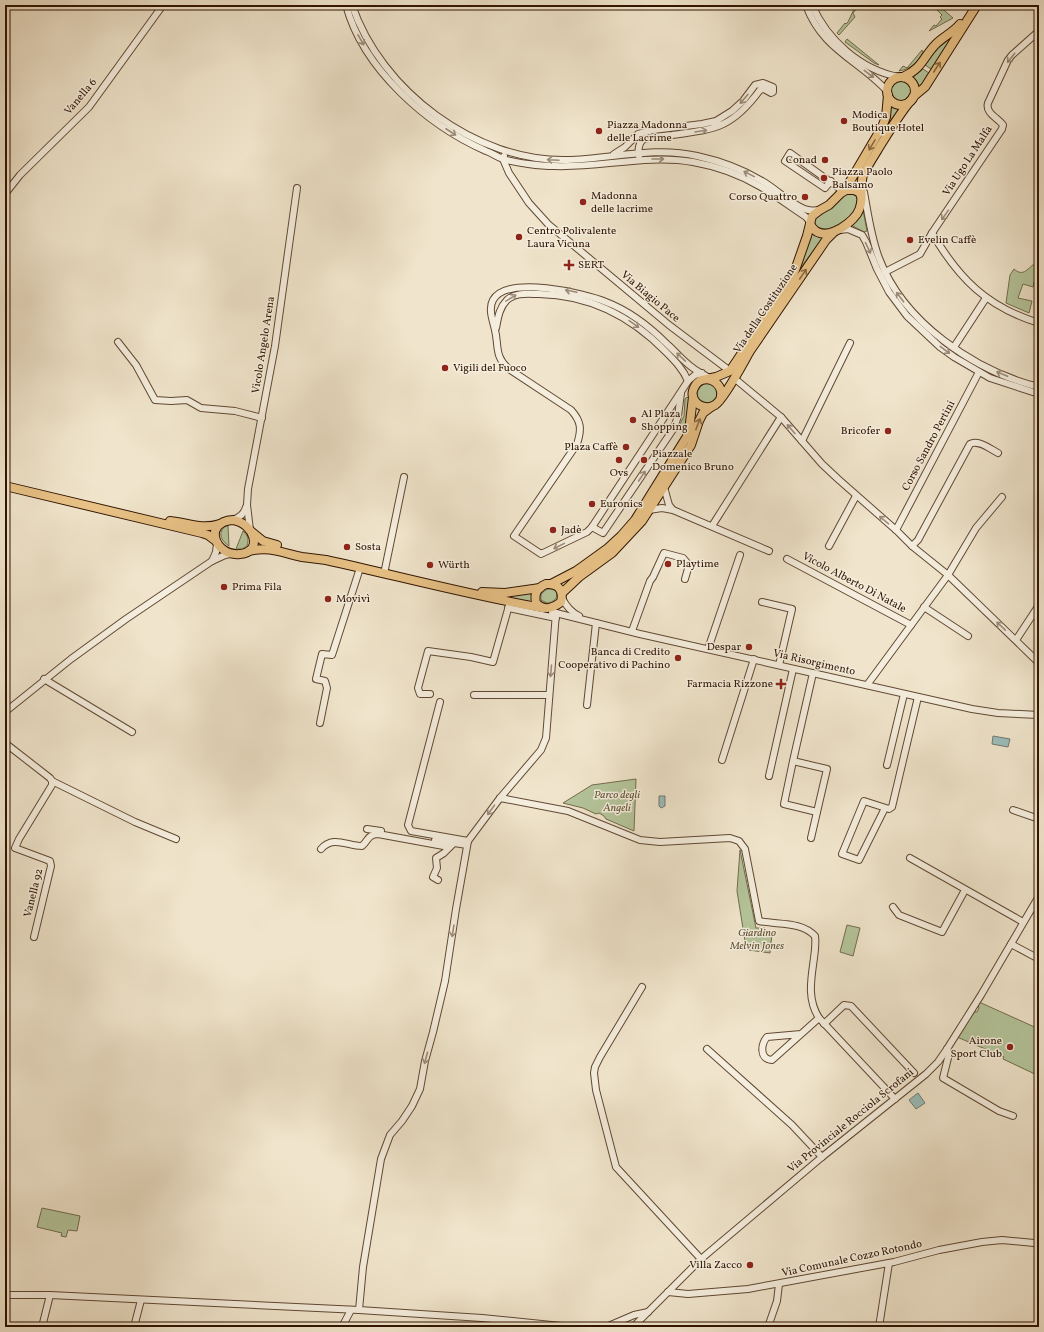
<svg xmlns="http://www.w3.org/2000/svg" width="1044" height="1332" font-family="Vollkorn,serif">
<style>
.green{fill:#b5c59b;stroke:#726c4e}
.water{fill:#9bbebc;stroke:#707a71}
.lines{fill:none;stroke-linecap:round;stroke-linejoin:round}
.minor-casing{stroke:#604833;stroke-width:8}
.major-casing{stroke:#301400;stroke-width:10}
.minor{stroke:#f5eede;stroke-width:6}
.major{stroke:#e8c286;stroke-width:8}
.oneway{stroke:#9c8c7a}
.oneway2{stroke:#8c6b43}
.poi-dot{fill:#8f2418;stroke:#f5eede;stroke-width:1.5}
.labels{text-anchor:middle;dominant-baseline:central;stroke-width:3;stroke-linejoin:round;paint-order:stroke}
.street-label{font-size:11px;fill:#301400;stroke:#f5eede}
.poi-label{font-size:11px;fill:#301400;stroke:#f5eede;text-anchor:start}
.park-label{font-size:11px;font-style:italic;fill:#5f5236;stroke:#f5eede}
</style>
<rect width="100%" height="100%" fill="#f0e5cc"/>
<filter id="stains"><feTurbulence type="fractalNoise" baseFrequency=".005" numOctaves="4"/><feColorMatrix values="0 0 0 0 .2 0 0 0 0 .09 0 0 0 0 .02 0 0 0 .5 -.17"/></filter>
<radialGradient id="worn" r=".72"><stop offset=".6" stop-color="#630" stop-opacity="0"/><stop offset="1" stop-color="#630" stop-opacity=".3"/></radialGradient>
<!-- green -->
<g class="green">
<path d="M856,5h4l-7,8 2,4 -16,18 -2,-2 8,-10 1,1 2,-2z"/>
<path d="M932,5h6l15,13 -24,13 5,-6 2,1 6,-7 -2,-2 2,-2z"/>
<path d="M953,36l-22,33 -6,-4 14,-19z"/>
<path d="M847,39l32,26 -5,-2 -29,-21z"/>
<path d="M922,50l1,2c-6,10 -11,17 -24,19l4,-5 4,2z"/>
<path d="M923,69l6,4 -10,15 -2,-7 -4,-4z"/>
<circle cx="902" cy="90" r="11"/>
<path d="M890,102l4,3 6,2 -10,15 -2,-1z"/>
<path d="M846,193c6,-1 9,1 12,6 0,4 0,9 -3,12 -7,10 -37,32 -41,9 6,-7 11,-7 18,-13 6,-4 10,-9 14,-14z"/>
<path d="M863,210l4,21 -3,1 -13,-7z"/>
<path d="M812,233l11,4 -24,33z"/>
<path d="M1036,263l3,1v8l-3,1 -3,14 -10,-3 -5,14 14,3 -3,12 -23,-10 4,-28 4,-6c10,9 14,-2 22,-6z"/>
<circle cx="707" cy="393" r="10"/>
<path d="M687,397l2,2 -3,30 -6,-5 4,-8 1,-17z"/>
<path d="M226,526h2l1,20c-8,-5 -12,-14 -3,-20z"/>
<path d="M243,531c5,5 6,8 4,15l-5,3h-6z"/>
<path d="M548,589h3l5,2c3,8 -3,11 -9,12l-6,-3c-1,-6 2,-9 7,-11z"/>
<path d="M531,593l1,9 -29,-5z"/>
<path d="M636,779l-2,52 -28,-12 -2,-3 -5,-3 -3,1 -13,-6 -20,-5 29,-18z"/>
<path d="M740,850l16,78h9l2,5 5,1 -2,19 -21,-3 -4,-9 -8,-50z"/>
<path d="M847,925l13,3 -7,28 -13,-4z"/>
<path d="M979,1002l60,27v47l-36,-17 1,-2 -47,-20 16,-25h4l2,-4 -1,-3z"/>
<path d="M42,1208l38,8 -3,15 -9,-1 -2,7 -5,-1 1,-3 -25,-6z"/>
</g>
<!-- water -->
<g class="water">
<path d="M993,736l17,3 -2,8 -16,-3z"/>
<path d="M659,796h6v10l-4,2 -2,-2z"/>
<path d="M918,1093l7,10 -9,6 -7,-9z"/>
</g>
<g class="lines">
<defs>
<g id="minor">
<path d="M346,5c17,64 81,120 140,146 6,2 11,6 17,8 13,4 37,7 51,7 46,2 92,-12 139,-4 23,4 48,13 68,25 15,9 30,20 45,30l4,5"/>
<path d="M352,5c29,86 124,157 215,155 44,-1 87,-14 130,-4 23,5 45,13 65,25 13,7 32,26 46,29 4,1 8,0 12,0"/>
<path d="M806,5c16,45 53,55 82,87"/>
<path d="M812,5c15,35 49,65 87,72"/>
<path d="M1039,146v-2"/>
<path d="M614,154l11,-7 13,-13 15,-4 49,-6 14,-3 16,-10 11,-10 12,-16 8,-2 10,4v5l-2,1 -7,-4 -4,1c-28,38 -44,39 -88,45 -9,1 -19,1 -28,4 -6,4 -6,11 -5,17"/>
<path d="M504,156l-1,3 6,14 20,30 19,21 121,101 61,46"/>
<path d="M831,181l-6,7 -40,-27 5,-8 53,38"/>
<path d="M864,192c4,22 7,45 15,66 24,64 95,113 160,129"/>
<path d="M5,194l15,-19 69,-68 74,-102"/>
<path d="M840,230l8,-1 14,6 4,7 11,27 12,23 18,24 33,31 14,10 36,21 49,16"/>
<path d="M932,233c27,46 55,74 107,90"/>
<path d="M885,272l35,-18 12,-21 70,-104 1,-4c-5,-7 -18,-12 -15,-22l20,-43 4,-5 27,-24"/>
<path d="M496,328c2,-10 3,-20 11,-28 9,-8 21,-6 32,-6 50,1 92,22 127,58 9,9 17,17 22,29"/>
<path d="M118,342l18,23 19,35 16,1 16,-1 14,8 34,3 27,7"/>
<path d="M954,347l32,-49"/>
<path d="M702,373l-7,2 -7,6 -96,146 -5,5 -46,22 -27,-18 63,-92c5,-15 4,-23 -6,-34l-62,-41c-15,-13 -10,-23 -14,-39 -2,-9 -7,-21 -2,-30 14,-25 91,-7 113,2 24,9 44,25 62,43 8,7 16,17 25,23 5,4 12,7 18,11"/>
<path d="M734,378l47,39 41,47 16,15 58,51 16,16 36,29 91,88"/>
<path d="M802,441l48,-98"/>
<path d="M664,487l5,18 4,5"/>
<path d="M649,510l13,-2 11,2 96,41"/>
<path d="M233,520c7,-3 11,-6 13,-13"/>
<path d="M712,526l69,-109"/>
<path d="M592,527l11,6 71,-105 4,-12 3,-23"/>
<path d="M250,530l-3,-25 1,-16 27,-143 22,-158"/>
<path d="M896,530l83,-158"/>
<path d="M829,546l27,-50"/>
<path d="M912,546l6,-6 52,-96c8,-5 20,5 28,9"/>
<path d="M787,559l124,66"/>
<path d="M212,561l4,-9 1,-9"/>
<path d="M384,574l20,-97"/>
<path d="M562,598c4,8 9,14 17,18"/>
<path d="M762,602l30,7 -13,56"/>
<path d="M924,607l44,29"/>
<path d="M508,608l48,10"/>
<path d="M552,612l88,22 332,75 26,4 41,2"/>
<path d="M632,631l18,-50 3,-4 11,-24 19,5 6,7 -4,14"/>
<path d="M1016,640l23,-35"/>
<path d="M708,649l32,-94"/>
<path d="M44,679l88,53"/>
<path d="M867,685l81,-110 28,-47 26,-31"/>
<path d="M430,694h-10l-2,-6 10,-37 43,6 22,5 17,-60"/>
<path d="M474,695h75"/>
<path d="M440,702l-32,123 3,6 57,10"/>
<path d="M587,705l9,-82"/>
<path d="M5,712l66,-53 55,-40 86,-58 13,-6 6,-1"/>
<path d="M320,723l7,-35 -2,-7 -9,-2 6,-25 10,1 28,-87"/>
<path d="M5,743l45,35 2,3v4l-33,54 -4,9 35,13 1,5 -17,71"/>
<path d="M722,760l32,-101"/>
<path d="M793,761l-9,43 33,8 10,-43 -34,-8 20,-88"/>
<path d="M887,765l17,-71"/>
<path d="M769,776l24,-107"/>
<path d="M52,781l83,41 41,17"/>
<path d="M500,798l68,13 72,29 20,2 70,-4 9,3 6,8 14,72c19,4 42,0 56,15 1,8 0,15 -1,22 -3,22 -7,41 5,60l76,81"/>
<path d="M885,808l-26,52 -17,-6 22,-53 25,8 3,-2 26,-110"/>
<path d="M1013,810l26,9"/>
<path d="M367,829l14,2"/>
<path d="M811,838l6,-26"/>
<path d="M435,840l32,5"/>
<path d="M321,849c12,-14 26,-3 41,-3 7,-6 5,-11 16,-12l71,13"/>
<path d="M910,858l113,64"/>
<path d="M438,880l-5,-3 4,-9 -1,-10 8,-5 8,-8"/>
<path d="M893,907l6,8 43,17 23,-42"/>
<path d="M1011,944l28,15"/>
<path d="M642,987l-42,70 -5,10 -1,6 2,17 20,77 85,92"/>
<path d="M824,1024l20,-19 7,1 63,67"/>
<path d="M801,1034l-34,3c-6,7 -8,22 5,23l47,-42"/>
<path d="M707,1049l85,76 30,32"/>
<path d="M947,1049l2,5 -6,24 56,33 14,5"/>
<path d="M668,1292l20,2 60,-5 146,-27 45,-12 43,-8 20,-2 32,3 5,2"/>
<path d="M5,1295h45l309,15 123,8 89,9"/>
<path d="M359,1310l4,-43 18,-108 9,-24 12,-14 10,-15 8,-17 5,-28 8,-29 12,-51 11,-72 12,-68 32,-43 41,-48 5,-12 10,-125"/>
<path d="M42,1327l8,-32"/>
<path d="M134,1327l7,-27"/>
<path d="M342,1327l9,-17"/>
<path d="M606,1327l28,-12 14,-3"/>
<path d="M633,1327l68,-68 121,-102 104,-83 12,-12 9,-13 34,-54 58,-99"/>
<path d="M768,1327l9,-26 2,-17"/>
<path d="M879,1327l10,-64"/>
</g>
<g id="major">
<path d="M903,77c20,-9 20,-20 33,-33 8,-8 18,-12 24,-20"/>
<circle cx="901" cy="91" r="14"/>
<path d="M913,97l12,-10 52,-82"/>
<path d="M842,192l7,-9 33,-56 4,-10 2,-22"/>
<path d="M810,224c10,21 38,3 47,-10 8,-12 2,-26 6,-39 4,-8 9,-16 14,-24 11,-18 21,-35 34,-51"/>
<path d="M707,379l9,-2 14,-6 63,-95 14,-40 5,-20 8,-6 9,-5 12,-12 5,-3h8l5,2 2,4"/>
<path d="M720,400c7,-19 -19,-29 -26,-12 -1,2 -2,6 -1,9 3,9 14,13 22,8 10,-7 28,-42 35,-54 25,-37 51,-74 76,-111l8,-8"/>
<path d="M5,486l197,47 6,2 8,6"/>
<path d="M233,520c21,3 31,32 7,34 -25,3 -38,-32 -7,-34z"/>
<path d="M170,521c19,2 31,9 50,3"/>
<path d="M252,532l11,9 14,4"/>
<path d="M249,551c21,-5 33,2 53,6 8,1 16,2 24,3 72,16 144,35 216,48"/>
<path d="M546,584c12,-1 18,6 15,18 -9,7 -17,9 -25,1 -2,-10 1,-15 10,-19z"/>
<path d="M551,584l25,-13 14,-10 18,-13 13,-12 14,-16 51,-82 3,-7 4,-34"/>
<path d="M482,592l23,1 35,-5"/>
<path d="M562,593l17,-16 33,-24 30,-32 49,-76 8,-24 4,-8 8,-6"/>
</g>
</defs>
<!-- minor casing -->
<use href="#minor" class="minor-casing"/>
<!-- major casing -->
<use href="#major" class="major-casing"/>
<!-- minor -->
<use href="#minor" class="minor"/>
<!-- major -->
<use href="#major" class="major"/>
</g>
<!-- one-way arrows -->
<defs><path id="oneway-shaft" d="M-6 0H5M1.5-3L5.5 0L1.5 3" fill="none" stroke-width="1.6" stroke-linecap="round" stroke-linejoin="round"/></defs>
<g class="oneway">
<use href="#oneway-shaft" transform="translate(361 40) rotate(60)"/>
<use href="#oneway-shaft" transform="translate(1011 58) rotate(128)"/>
<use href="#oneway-shaft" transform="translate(869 74) rotate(37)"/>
<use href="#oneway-shaft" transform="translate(744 99) rotate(130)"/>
<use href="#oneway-shaft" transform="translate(701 131) rotate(-9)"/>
<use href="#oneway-shaft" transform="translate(451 132) rotate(33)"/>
<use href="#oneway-shaft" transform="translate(658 159)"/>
<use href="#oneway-shaft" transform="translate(553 160) rotate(-177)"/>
<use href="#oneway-shaft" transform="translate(749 174) rotate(-154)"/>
<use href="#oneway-shaft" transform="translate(945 215) rotate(125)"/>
<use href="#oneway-shaft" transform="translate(868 248) rotate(65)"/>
<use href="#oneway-shaft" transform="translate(571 291) rotate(-168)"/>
<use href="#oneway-shaft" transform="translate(900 297) rotate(-127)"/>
<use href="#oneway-shaft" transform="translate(511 298) rotate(-31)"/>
<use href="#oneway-shaft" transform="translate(634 324) rotate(35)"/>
<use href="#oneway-shaft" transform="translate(945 350) rotate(37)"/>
<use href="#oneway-shaft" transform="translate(681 357) rotate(-136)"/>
<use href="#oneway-shaft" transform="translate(1002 374) rotate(-157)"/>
<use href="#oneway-shaft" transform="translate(791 429) rotate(-131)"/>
<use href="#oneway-shaft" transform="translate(642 476) rotate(-56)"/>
<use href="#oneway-shaft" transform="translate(884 520) rotate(-140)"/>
<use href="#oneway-shaft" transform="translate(559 546) rotate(154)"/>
<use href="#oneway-shaft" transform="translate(1001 626) rotate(-136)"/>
<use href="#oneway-shaft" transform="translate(551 671) rotate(95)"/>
<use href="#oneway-shaft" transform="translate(491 810) rotate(126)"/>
<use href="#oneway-shaft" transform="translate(453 931) rotate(99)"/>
<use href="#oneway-shaft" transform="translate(426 1058) rotate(105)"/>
</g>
<g class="oneway2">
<use href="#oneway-shaft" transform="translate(937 67) rotate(-57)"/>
<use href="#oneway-shaft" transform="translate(872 145) rotate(121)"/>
<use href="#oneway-shaft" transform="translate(803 274) rotate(-56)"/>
<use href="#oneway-shaft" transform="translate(698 424) rotate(-69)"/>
</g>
<!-- markers -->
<g class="poi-dot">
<circle cx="844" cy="121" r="4"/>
<circle cx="599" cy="131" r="4"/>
<circle cx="825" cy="160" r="4"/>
<circle cx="824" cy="178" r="4"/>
<circle cx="805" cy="197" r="4"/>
<circle cx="583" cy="202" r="4"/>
<circle cx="519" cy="237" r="4"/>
<circle cx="910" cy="240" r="4"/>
<path d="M567 259h4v4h4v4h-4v4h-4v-4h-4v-4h4z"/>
<circle cx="445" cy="368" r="4"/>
<circle cx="633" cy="420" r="4"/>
<circle cx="888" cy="431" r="4"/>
<circle cx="626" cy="447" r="4"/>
<circle cx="619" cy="460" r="4"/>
<circle cx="644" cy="460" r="4"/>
<circle cx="592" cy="504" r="4"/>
<circle cx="553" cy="530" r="4"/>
<circle cx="347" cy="547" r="4"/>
<circle cx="668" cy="564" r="4"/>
<circle cx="430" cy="565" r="4"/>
<circle cx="224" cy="587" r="4"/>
<circle cx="328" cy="599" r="4"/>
<circle cx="749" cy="647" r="4"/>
<circle cx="678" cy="658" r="4"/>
<path d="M779 678h4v4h4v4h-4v4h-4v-4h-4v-4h4z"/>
<circle cx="1010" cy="1047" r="4"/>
<circle cx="750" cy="1265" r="4"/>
</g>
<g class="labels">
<!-- street labels -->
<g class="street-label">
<text transform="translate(81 97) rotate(-50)">Vanella 6</text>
<text transform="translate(968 161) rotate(-57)">Via Ugo La Malfa</text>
<text transform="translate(650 297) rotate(40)">Via Biagio Pace</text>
<text transform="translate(766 309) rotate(-56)">Via della Costituzione</text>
<text transform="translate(264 345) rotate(-81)">Vicolo Angelo Arena</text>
<text transform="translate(929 446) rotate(-62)">Corso Sandro Pertini</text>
<text transform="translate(854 583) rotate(28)">Vicolo Alberto Di Natale</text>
<text transform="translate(814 663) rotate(13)">Via Risorgimento</text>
<text transform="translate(34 893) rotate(-76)">Vanella 92</text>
<text transform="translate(851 1121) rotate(-39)">Via Provinciale Rocciola Scrofani</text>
<text transform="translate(852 1259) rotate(-12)">Via Comunale Cozzo Rotondo</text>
</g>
<!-- poi labels -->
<g class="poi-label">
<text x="852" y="115">Modica<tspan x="852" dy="13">Boutique Hotel</tspan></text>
<text x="607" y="125">Piazza Madonna<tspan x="607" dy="13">delle Lacrime</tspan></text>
<text x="817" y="160" text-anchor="end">Conad</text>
<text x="832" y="172">Piazza Paolo<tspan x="832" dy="13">Balsamo</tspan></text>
<text x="591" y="196">Madonna<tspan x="591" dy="13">delle lacrime</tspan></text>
<text x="797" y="197" text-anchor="end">Corso Quattro</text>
<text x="527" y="231">Centro Polivalente<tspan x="527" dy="13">Laura Vicuna</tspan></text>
<text x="918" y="240">Evelin Caffè</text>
<text x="578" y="265">SERT</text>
<text x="453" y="368">Vigili del Fuoco</text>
<text x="641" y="414">Al Plaza<tspan x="641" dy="13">Shopping</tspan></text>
<text x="880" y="431" text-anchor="end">Bricofer</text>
<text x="618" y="447" text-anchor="end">Plaza Caffè</text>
<text x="652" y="454">Piazzale<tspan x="652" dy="13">Domenico Bruno</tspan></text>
<text x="619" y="473" text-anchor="middle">Ovs</text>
<text x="600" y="504">Euronics</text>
<text x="561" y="530">Jadè</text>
<text x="355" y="547">Sosta</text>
<text x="676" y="564">Playtime</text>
<text x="438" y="565">Würth</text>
<text x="232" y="587">Prima Fila</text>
<text x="336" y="599">Movivì</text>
<text x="741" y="647" text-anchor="end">Despar</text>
<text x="670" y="652" text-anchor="end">Banca di Credito<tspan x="670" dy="13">Cooperativo di Pachino</tspan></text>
<text x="773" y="684" text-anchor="end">Farmacia Rizzone</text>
<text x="1002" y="1041" text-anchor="end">Airone<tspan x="1002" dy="13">Sport Club</tspan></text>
<text x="742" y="1265" text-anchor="end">Villa Zacco</text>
</g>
<!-- park labels -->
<g class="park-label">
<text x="617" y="795">Parco degli<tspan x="617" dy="13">Angeli</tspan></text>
<text x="757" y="933">Giardino<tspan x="757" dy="13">Melvin Jones</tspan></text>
</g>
</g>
<!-- margin -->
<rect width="1044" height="1332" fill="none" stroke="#f0e5cc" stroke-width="20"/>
<rect x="6" y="6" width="1032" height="1320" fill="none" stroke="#301400" stroke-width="2"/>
<rect x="10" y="10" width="1024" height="1312" fill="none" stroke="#301400"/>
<rect width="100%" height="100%" filter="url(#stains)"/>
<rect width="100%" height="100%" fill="url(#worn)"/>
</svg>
